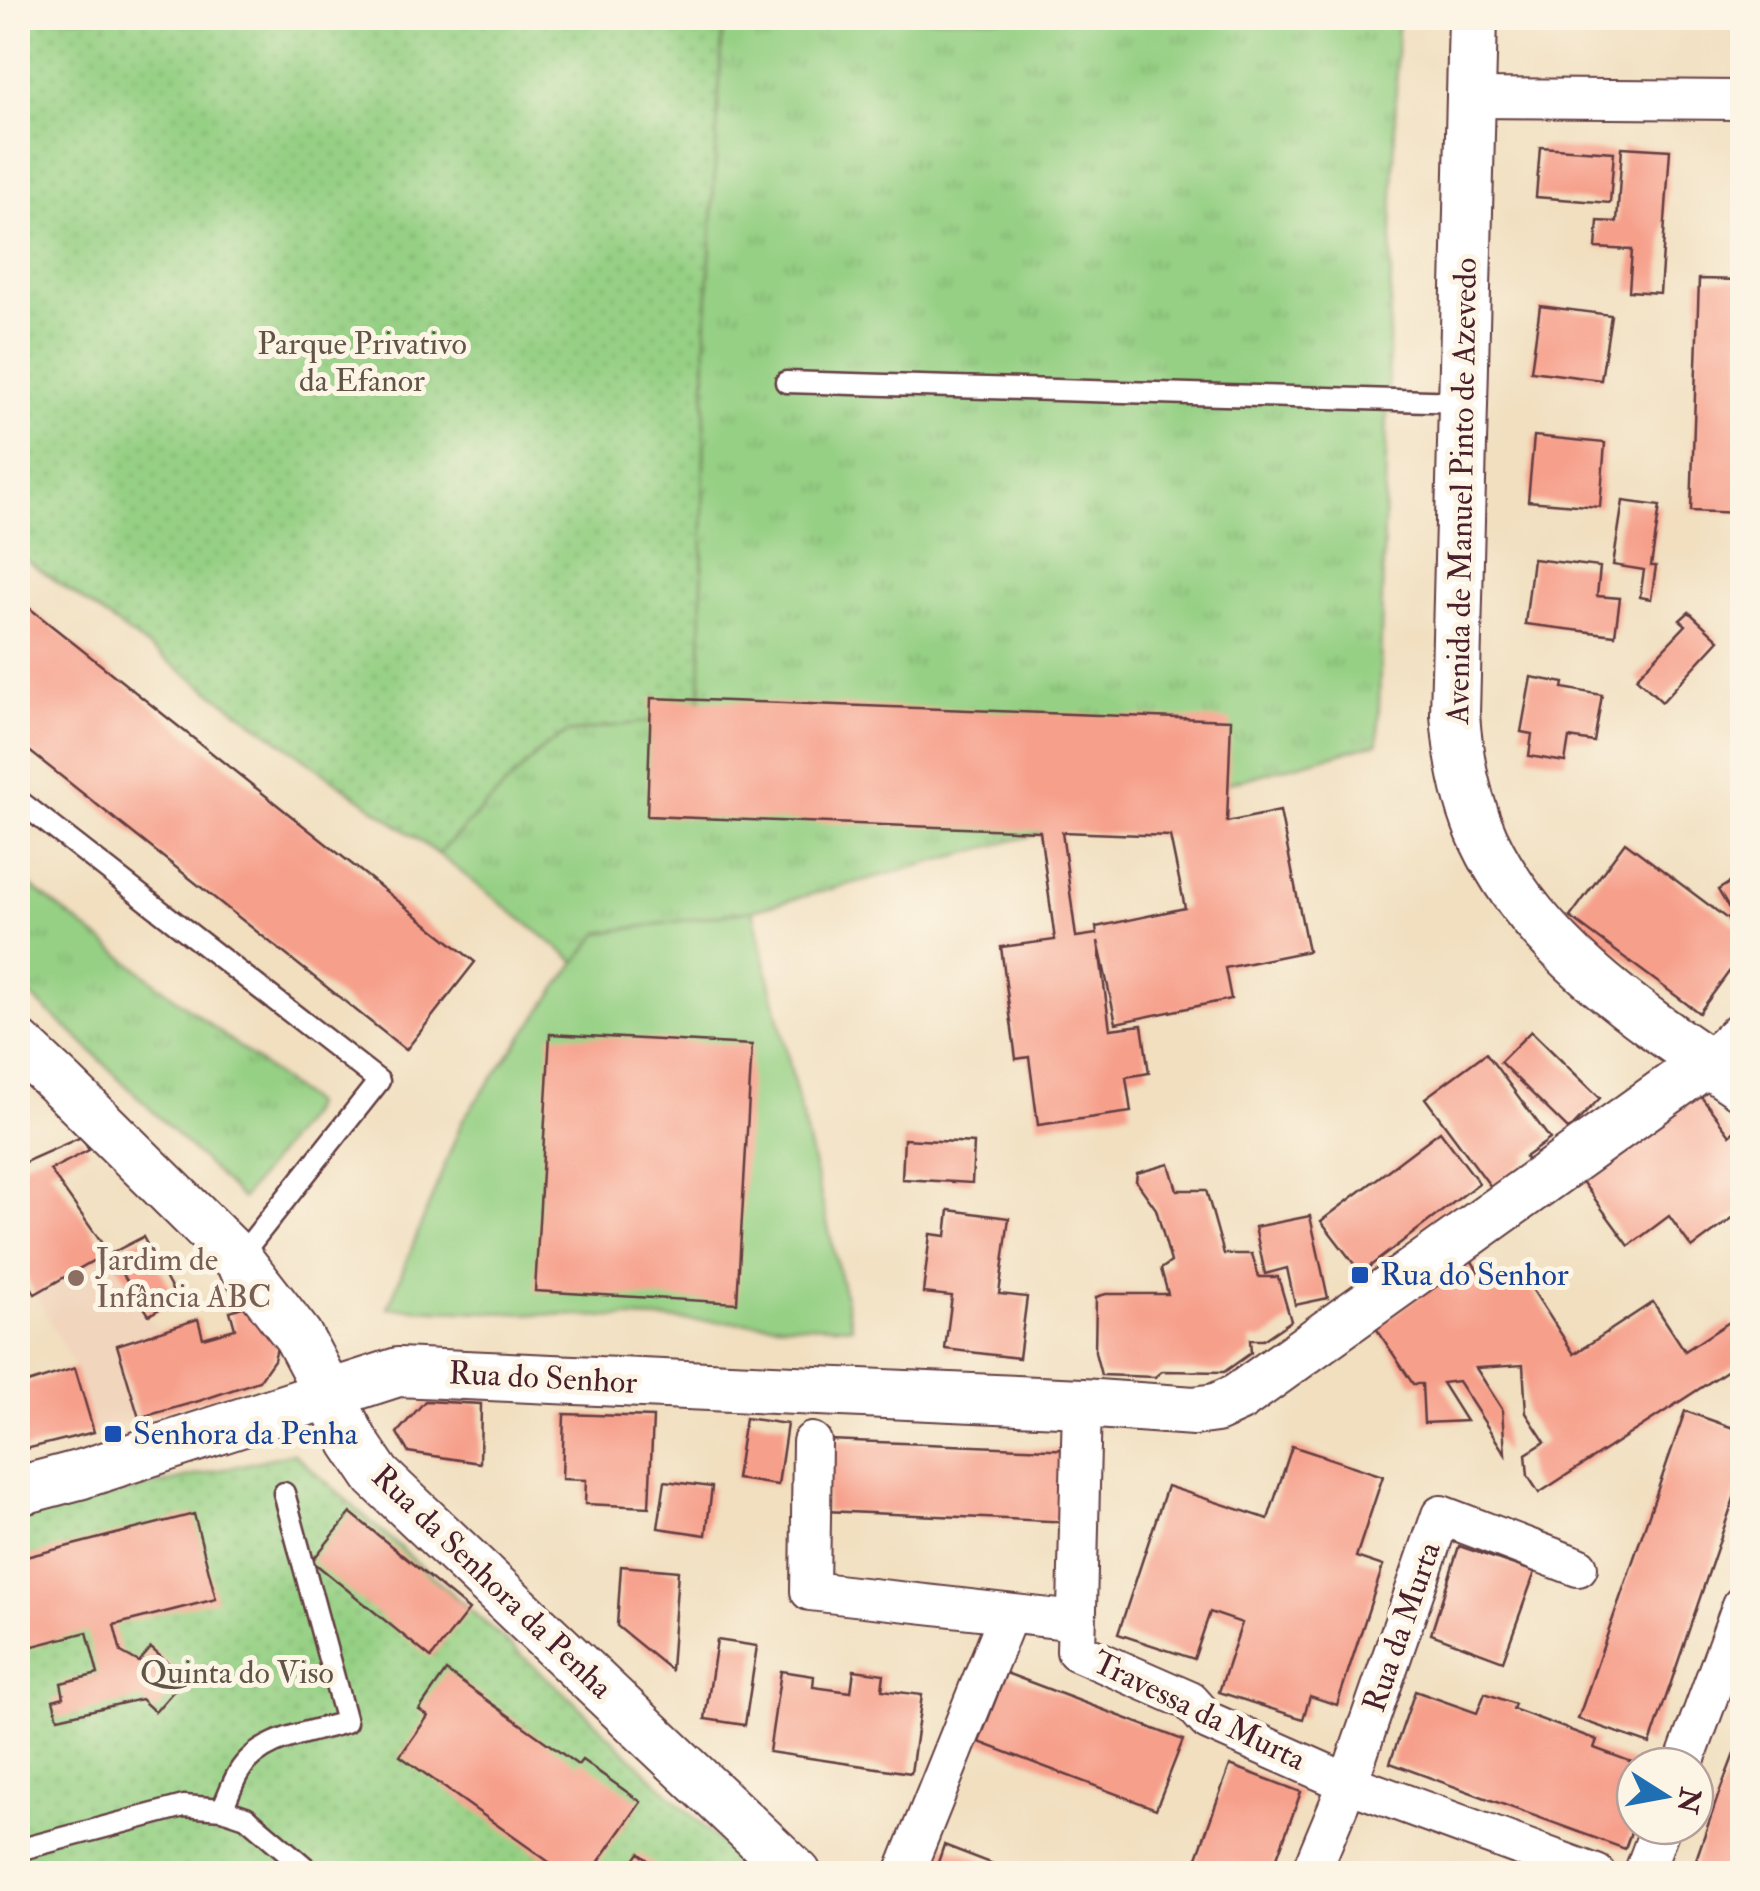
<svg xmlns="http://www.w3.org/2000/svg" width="1760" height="1891" font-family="'IM FELL Double Pica',serif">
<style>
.built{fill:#f1d5bd}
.grass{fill:url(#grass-tufts);stroke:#707858;stroke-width:2.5}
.garden{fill:url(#garden-dots);stroke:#707858;stroke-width:2.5}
.pitch{fill:#95d084;stroke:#707858;stroke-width:2.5}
.building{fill:#f6a08c;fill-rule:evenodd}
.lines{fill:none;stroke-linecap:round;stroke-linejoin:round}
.service-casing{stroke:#633c41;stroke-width:25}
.minor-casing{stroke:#633c41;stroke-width:42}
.tertiary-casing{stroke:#633c41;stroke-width:52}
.service{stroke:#fff;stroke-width:20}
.minor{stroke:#fff;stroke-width:38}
.tertiary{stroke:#fff;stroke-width:48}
.transit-dot{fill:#1a4fb4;stroke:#fcf5e5;stroke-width:4}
.education-dot{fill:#8d6e63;stroke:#fcf5e5;stroke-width:4}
.labels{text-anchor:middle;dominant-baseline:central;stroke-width:10;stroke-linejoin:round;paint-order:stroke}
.park-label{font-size:32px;fill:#605446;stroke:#fcf5e5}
.street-label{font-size:32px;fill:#4a1f2b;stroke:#fcf5e5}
.education-label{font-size:32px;fill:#785e54;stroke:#fcf5e5;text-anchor:start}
.transit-label{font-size:32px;fill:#164399;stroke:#fcf5e5;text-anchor:start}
</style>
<defs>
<pattern id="grass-tufts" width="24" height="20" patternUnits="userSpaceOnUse" patternTransform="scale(2.5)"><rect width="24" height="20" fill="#95d084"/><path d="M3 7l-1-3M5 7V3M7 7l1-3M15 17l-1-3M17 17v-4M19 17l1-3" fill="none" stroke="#82b272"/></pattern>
<pattern id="garden-dots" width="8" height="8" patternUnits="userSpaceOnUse" patternTransform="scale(2.5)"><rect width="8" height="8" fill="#95d084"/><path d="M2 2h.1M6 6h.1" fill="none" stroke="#82b272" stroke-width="1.8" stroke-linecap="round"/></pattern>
</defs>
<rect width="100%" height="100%" fill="#fcf5e5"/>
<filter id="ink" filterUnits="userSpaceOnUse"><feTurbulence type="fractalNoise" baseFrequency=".01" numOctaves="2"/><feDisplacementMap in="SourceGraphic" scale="20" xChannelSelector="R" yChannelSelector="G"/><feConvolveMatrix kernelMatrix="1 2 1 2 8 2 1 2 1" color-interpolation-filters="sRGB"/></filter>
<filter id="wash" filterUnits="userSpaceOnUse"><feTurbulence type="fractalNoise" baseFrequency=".0048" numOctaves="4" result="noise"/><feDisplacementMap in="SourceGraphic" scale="40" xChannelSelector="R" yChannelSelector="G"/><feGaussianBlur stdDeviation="2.25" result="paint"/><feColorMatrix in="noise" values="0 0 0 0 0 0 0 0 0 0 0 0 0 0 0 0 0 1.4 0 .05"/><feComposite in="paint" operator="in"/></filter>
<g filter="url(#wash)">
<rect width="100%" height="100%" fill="#f1dfc0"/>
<!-- built -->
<path class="built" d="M37,1155l73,99 48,77 10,-2 21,75 -95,28 -19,-64 -57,-106v-97z"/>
<!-- grass -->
<g class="grass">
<path d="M723,18h675l-20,725 -625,167 -153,23 -24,29 -138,-108 104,-105 25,-16 133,-20 6,-384z"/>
<path d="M18,876l292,226 2,3 -3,8 -67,86 -166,-163 -58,-51z"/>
</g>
<!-- garden -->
<g class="garden">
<path d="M18,18h705l-17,311 -6,385 -134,19 -24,16 -104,105 -420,-300z"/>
<path d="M293,1453l279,247 179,173h-733v-356z"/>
</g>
<!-- pitch -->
<path class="pitch" d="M753,910l99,417 -464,-19 75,-189 113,-157 24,-29z"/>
<g id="blocks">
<!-- building -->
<g class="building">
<path d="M1541,18h73l-1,9 -73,-5z"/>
<path d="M1540,147l74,5 -4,51 -74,-6z"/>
<path d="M1622,147l48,3 -10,143 -31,-2 3,-41 -36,-2 2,-27 19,1z"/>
<path d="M1699,279l43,1v233l-51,-2z"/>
<path d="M1540,306l71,9 -10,65 -70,-9z"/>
<path d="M1534,436l71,7 -5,64 -72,-6z"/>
<path d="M1623,501l37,5 -9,60h5l-5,33 -11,-2 4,-27 -31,-5z"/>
<path d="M1533,559l67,8 -3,29 23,2 -5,37 -90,-11z"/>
<path d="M18,599l457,363 -69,88 -388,-308z"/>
<path d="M1689,612l30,28 -57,62 -26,-24 50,-53 -6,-5z"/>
<path d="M1531,677l33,6 -1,5 39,7 -8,47 -25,-4 -4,24 -36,-6 3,-22 -11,-2z"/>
<path d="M651,698l580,22 -4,102 53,-11 28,140 -83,17 6,31 -115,24 -18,-82 12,88 32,-4 7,48 -23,4 5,35 -93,13 -9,-68 -13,2 -15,-112 54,-7 -15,-109 -393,-15zM1062,832l108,4 15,72 -89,19 1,7 -21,3z"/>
<path d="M1625,842l117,88 -24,-40 24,-15v79l-43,59 -129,-96z"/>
<path d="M1531,1031l69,67 -31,32 -69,-68z"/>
<path d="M550,1034l202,11 -15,258 -202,-12z"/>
<path d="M1486,1053l64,86 -25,18 3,3 -37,27 -66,-89z"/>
<path d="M1699,1094l31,41 7,-6 5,8v61l-3,3 3,10 -50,37 -23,-32 -40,30 -48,-66z"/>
<path d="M1440,1131l39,52 -118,90 -40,-52z"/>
<path d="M81,1137l8,13 -39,20 58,82 -73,42 -17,-32v-97z"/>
<path d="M904,1139l70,4 -2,40 -70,-4z"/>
<path d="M1169,1164l8,26h29l18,64h28l7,23h19l13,44 -28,19h-13l1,13 -27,19 -62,-1 -7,6 -54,-2 -6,-23 1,-55 10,-3h62l-7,-25 10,-7 -15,-53 -20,-28 1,-8z"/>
<path d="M949,1210l60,8 -10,76 28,3 -8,61 -74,-9 7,-53 -29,-3 7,-59 16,2z"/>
<path d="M1310,1216l18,82 -33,7 -8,-37 -22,6 -10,-47z"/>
<path d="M143,1237l34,62 -28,16 -39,-61z"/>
<path d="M1470,1258l16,26 41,-3 47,73 79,-52 32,49 46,-30 11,18v22l-203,132 -11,-17 -2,-22 19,-12 -19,-29 -3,-48 -47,3 26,41 3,45 -47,-73 -16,2 24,38 -42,2 -2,-39h-9l-37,-56z"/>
<path d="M260,1301l18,42 -4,17 -15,21 -60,20 -60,17 -22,-73 81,-26 5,19 32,-9 -5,-18z"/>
<path d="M75,1368l19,64 -76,19v-65z"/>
<path d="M425,1401l56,3 -1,59 -72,-11 -11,-19z"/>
<path d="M1685,1411l57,20v44l-92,269 -72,-25z"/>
<path d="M564,1414l89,3 -4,90 -64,-3 1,-24 -24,-1z"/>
<path d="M745,1418l42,6 -9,61 -42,-6z"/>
<path d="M829,1440l246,10 -3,72 -247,-11z"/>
<path d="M1292,1446l91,30 -27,81 27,9 -46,139 -27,-9 -7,23 -84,-27 23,-69 -32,-11 -16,47 -76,-25 49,-148 101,33z"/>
<path d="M665,1481l47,6 -6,48 -48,-7z"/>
<path d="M351,1513l118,97 -38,48 -119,-97z"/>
<path d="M194,1514l22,85 -102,26 7,27 18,10 12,-14 34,30 -30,34 -14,-13 -83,19 -5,-18 11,-3 -3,-14 37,-9 -11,-42 -69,18v-91z"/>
<path d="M1459,1546l76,26 -32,89 -72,-27z"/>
<path d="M621,1566l57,5 -7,99 -54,-44z"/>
<path d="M717,1640l40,6 -12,79 -40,-6z"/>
<path d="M854,1670l30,4 -2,16 40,5 -11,78 -142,-21 12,-81 33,5 -1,11 38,5z"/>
<path d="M446,1671l132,94 4,-5 59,42 -51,72h-24l-166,-118 28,-40 -9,-6z"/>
<path d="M1006,1673l177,67 -27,69 -177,-67z"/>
<path d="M1415,1691l62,22 8,-20 30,11 -2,5 84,31 -3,8 41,15v58l-10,28 -235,-86z"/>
<path d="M1742,1733v141h-51l27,-78z"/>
<path d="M1230,1765l71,27 -30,82h-80z"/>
<path d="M944,1845l73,28v1h-83z"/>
<path d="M639,1853l26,21h-41z"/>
</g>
</g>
</g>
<g filter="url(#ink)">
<use href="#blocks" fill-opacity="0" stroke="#633c41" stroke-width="2.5"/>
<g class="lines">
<defs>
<g id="service">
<path d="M786,382l677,20"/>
<path d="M18,800l361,281 -141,178"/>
<path d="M222,1809c6,-12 10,-26 17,-37 21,-35 71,-39 107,-50l-62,-229"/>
<path d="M18,1850l166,-44 38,3 24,8 67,57"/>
</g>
<g id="minor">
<path d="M1472,98l270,2"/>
<path d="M1707,1062l35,-33"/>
<path d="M1082,1403l-6,248 114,50 18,20 140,62 248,91"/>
<path d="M812,1442l-2,149 266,30"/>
<path d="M1683,1766l59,-161"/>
<path d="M904,1874l104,-259"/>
<path d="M1310,1874l38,-91 93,-268 137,52"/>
<path d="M1643,1874l18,-48"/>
</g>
<g id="tertiary">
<path d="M1473,18l-18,696c3,43 11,87 29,126 52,111 161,180 258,246"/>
<path d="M18,1044l46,43 174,172 60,77 56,106 23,34 420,398"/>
<path d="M18,1491l64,-17 316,-102 684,31 112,8 22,-3 22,-10 469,-336"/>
</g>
</defs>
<!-- service casing -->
<use href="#service" class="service-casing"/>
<!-- minor casing -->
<use href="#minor" class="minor-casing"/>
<!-- tertiary casing -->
<use href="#tertiary" class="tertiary-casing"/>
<!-- service -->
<use href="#service" class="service"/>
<!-- minor -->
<use href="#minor" class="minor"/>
<!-- tertiary -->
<use href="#tertiary" class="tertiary"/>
</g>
</g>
<!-- markers -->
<g class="transit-dot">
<rect x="1350" y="1265" width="20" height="20" rx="5"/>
<rect x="103" y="1424" width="20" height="20" rx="5"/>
</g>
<circle class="education-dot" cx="76" cy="1278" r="10"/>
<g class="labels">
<!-- park labels -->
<g class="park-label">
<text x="362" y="344">Parque Privativo<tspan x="362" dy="37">da Efanor</tspan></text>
<text x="237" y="1673">Quinta do Viso</text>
</g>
<!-- street labels -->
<g class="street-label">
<text transform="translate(1462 491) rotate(-89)">Avenida de Manuel Pinto de Azevedo</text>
<text transform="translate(543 1378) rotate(3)">Rua do Senhor</text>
<text transform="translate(492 1582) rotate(44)">Rua da Senhora da Penha</text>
<text transform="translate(1402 1627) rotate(-71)">Rua da Murta</text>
<text transform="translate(1199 1711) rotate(26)">Travessa da Murta</text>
</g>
<!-- education labels -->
<g class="education-label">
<text x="96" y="1260">Jardim de<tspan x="96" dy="37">Infância ABC</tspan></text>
</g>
<!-- transit labels -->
<g class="transit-label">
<text x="1380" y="1275">Rua do Senhor</text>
<text x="133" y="1434">Senhora da Penha</text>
</g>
</g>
<!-- margin -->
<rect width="1760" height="1891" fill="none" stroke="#fcf5e5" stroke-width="60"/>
<!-- north arrow -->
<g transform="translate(1665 1796) rotate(101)"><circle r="48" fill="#fcf5e5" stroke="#b59f9b" stroke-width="2.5"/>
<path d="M0-8L18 38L0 25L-18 38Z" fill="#1f6fb2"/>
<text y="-15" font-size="28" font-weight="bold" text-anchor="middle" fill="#4a1f2b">N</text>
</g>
</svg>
